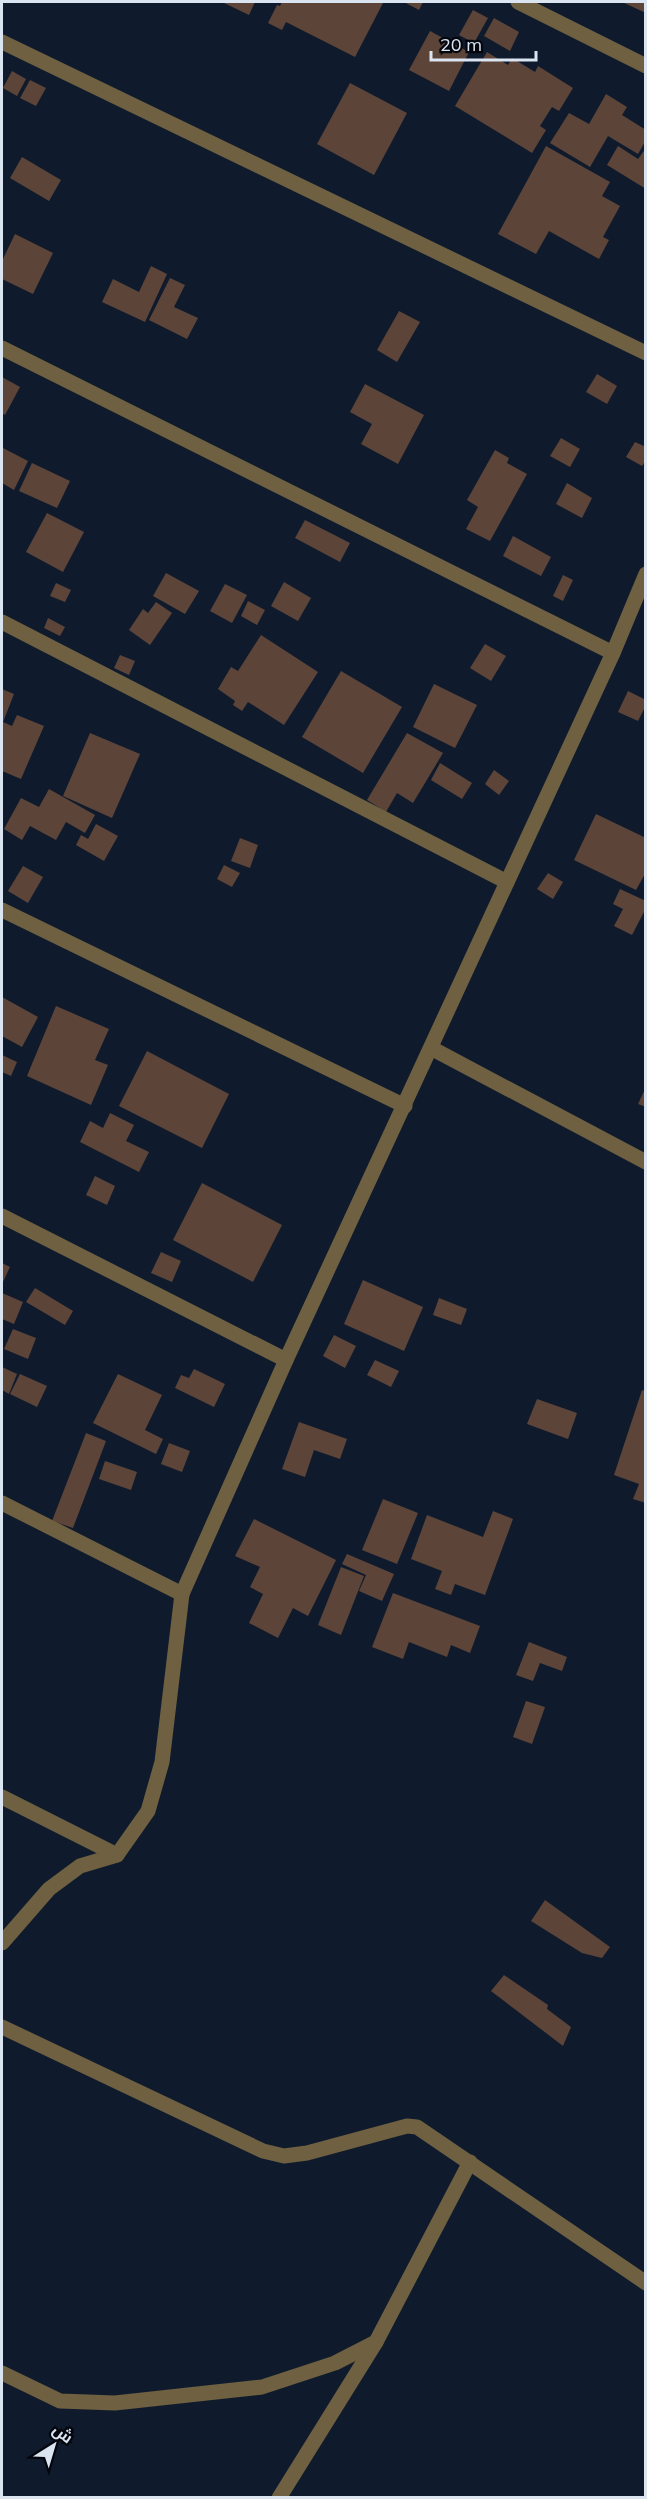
<svg xmlns="http://www.w3.org/2000/svg" width="647" height="2499" font-family="Mulish,Cairo,sans-serif">
<style>
.building{fill:#5c4438}
.lines{fill:none;stroke-linecap:round;stroke-linejoin:round}
.minor{stroke:#6e6040;stroke-width:15}
</style>
<rect width="100%" height="100%" fill="#0f1b2d"/>
<!-- building -->
<g class="building">
<path d="M222,2h33l-6,13z"/>
<path d="M282,2h98l3,1 -28,54 -69,-35 -4,8 -14,-7 9,-18 3,1z"/>
<path d="M404,2h19l-4,8z"/>
<path d="M622,2h24v11z"/>
<path d="M473,10l15,8 -14,25 -15,-8z"/>
<path d="M494,18l25,14 -9,19 -26,-15z"/>
<path d="M430,31l39,21 -20,39 -40,-21z"/>
<path d="M487,52l21,13 4,-7 23,14 3,-6 35,22 -14,23 -7,-4 -12,19 6,4 -14,23 -77,-47z"/>
<path d="M12,71l14,8 -9,17 -14,-8z"/>
<path d="M30,80l16,8 -10,18 -16,-8z"/>
<path d="M350,83l57,30 -33,62 -57,-31z"/>
<path d="M606,94l21,13 -5,8 24,15v10l-8,14 -30,-18 -18,31 -40,-24 19,-30 20,11z"/>
<path d="M546,146l64,36 -8,14 18,10 -17,31 6,3 -10,19 -50,-28 -13,23 -38,-20z"/>
<path d="M618,146l20,13 8,-11v41l-39,-24z"/>
<path d="M22,157l39,23 -12,21 -39,-23z"/>
<path d="M15,234l38,19 -20,41 -31,-15v-18z"/>
<path d="M151,266l16,8 -22,48 -43,-20 11,-23 26,13z"/>
<path d="M170,278l15,7 -11,22 24,11 -11,21 -38,-19z"/>
<path d="M399,311l21,11 -23,40 -20,-12z"/>
<path d="M597,374l20,12 -10,18 -21,-12z"/>
<path d="M2,377l18,10 -15,28 -3,-2z"/>
<path d="M365,384l59,31 -26,49 -37,-20 11,-20 -22,-12z"/>
<path d="M561,438l19,11 -10,18 -20,-11z"/>
<path d="M635,442l11,5v13l-4,6 -16,-9z"/>
<path d="M3,448l25,13 -14,29 -12,-7z"/>
<path d="M495,450l14,8 -2,5 20,11 -37,67 -24,-12 12,-22 -11,-7z"/>
<path d="M32,463l38,18 -13,27 -38,-17z"/>
<path d="M567,483l25,15 -10,20 -26,-14z"/>
<path d="M47,513l37,19 -21,40 -37,-20z"/>
<path d="M305,520l45,23 -10,19 -45,-24z"/>
<path d="M513,536l38,21 -10,19 -38,-20z"/>
<path d="M166,573l33,18 -14,23 -32,-18z"/>
<path d="M563,575l10,5 -10,21 -10,-5z"/>
<path d="M284,582l27,16 -13,23 -27,-15z"/>
<path d="M56,583l15,7 -6,12 -15,-6z"/>
<path d="M225,584l22,11 -15,28 -22,-12z"/>
<path d="M248,601l17,9 -8,15 -16,-9z"/>
<path d="M156,602l16,11 -22,32 -21,-15 14,-21 5,4z"/>
<path d="M48,618l17,9 -5,9 -16,-8z"/>
<path d="M261,635l57,37 -34,53 -36,-23 -6,9 -9,-6 2,-4 -17,-12 13,-22 7,4z"/>
<path d="M485,644l21,12 -15,25 -21,-13z"/>
<path d="M120,655l15,6 -6,14 -15,-7z"/>
<path d="M341,671l61,36 -39,66 -61,-36z"/>
<path d="M434,684l43,21 -22,43 -42,-21z"/>
<path d="M2,689l12,5 -11,28 9,4 5,-11 27,11 -23,53 -19,-8z"/>
<path d="M628,691l18,9v5l-8,16 -20,-9z"/>
<path d="M90,733l50,21 -28,64 -49,-22z"/>
<path d="M407,733l36,20 -30,50 -16,-10 -11,19 -19,-12z"/>
<path d="M440,763l32,20 -10,16 -31,-19z"/>
<path d="M494,770l15,11 -10,14 -14,-11z"/>
<path d="M49,789l46,26 -10,18 -19,-11 -10,18 -26,-14 -8,14 -18,-11 17,-31 18,9z"/>
<path d="M596,814l50,24v34l-10,18 -62,-30z"/>
<path d="M96,824l22,12 -14,25 -28,-16 5,-10 7,4z"/>
<path d="M240,838l18,7 -8,23 -19,-7z"/>
<path d="M224,865l16,8 -8,14 -15,-8z"/>
<path d="M23,866l20,11 -15,26 -20,-12z"/>
<path d="M548,873l15,9 -10,17 -16,-10z"/>
<path d="M620,889l26,12v7l-14,27 -18,-9 9,-17 -10,-5z"/>
<path d="M2,997l36,20 -16,30 -20,-11z"/>
<path d="M56,1006l53,23 -14,31 13,5 -17,40 -64,-29z"/>
<path d="M147,1051l82,43 -27,54 -83,-42z"/>
<path d="M2,1055l15,7 -6,14 -9,-4z"/>
<path d="M646,1087v20l-8,-3z"/>
<path d="M110,1113l24,12 -8,16 23,11 -10,20 -59,-30 10,-21 13,7z"/>
<path d="M95,1176l20,10 -8,19 -21,-10z"/>
<path d="M202,1183l80,42 -29,57 -80,-42z"/>
<path d="M161,1252l20,9 -9,21 -21,-9z"/>
<path d="M2,1263l8,4 -8,17z"/>
<path d="M363,1280l60,27 -19,44 -60,-27z"/>
<path d="M35,1288l38,23 -8,14 -39,-23z"/>
<path d="M2,1293l21,9 -9,22 -12,-5z"/>
<path d="M439,1298l28,11 -6,16 -28,-10z"/>
<path d="M13,1329l23,9 -8,21 -24,-10z"/>
<path d="M334,1335l22,11 -11,22 -22,-12z"/>
<path d="M375,1360l24,11 -8,16 -24,-12z"/>
<path d="M2,1367l15,7 -8,20 -7,-4z"/>
<path d="M194,1369l31,15 -11,23 -39,-19 6,-13 8,3z"/>
<path d="M20,1374l27,12 -10,21 -27,-13z"/>
<path d="M118,1374l44,21 -17,35 18,9 -7,15 -63,-31z"/>
<path d="M642,1390l4,1v112l-13,-4 6,-15 -25,-9z"/>
<path d="M537,1399l40,14 -9,26 -41,-15z"/>
<path d="M299,1422l48,17 -7,20 -26,-9 -9,27 -23,-8z"/>
<path d="M86,1433l20,8 -33,87 -21,-7z"/>
<path d="M169,1443l21,8 -8,21 -21,-8z"/>
<path d="M105,1461l32,11 -6,18 -32,-11z"/>
<path d="M383,1499l35,14 -21,51 -35,-14z"/>
<path d="M493,1511l20,8 -28,76 -30,-11 -4,11 -16,-6 7,-18 -31,-12 16,-44 56,22z"/>
<path d="M254,1519l82,41 -28,56 -15,-8 -15,30 -29,-15 14,-29 -13,-7 10,-20 -25,-11z"/>
<path d="M347,1554l47,20 -12,27 -23,-10 7,-16 -24,-11z"/>
<path d="M341,1567l23,9 -23,59 -23,-10z"/>
<path d="M393,1593l87,33 -10,27 -19,-8 -4,12 -38,-15 -6,17 -31,-12z"/>
<path d="M529,1642l38,15 -5,14 -22,-8 -7,18 -17,-6z"/>
<path d="M526,1701l19,6 -13,37 -19,-7z"/>
<path d="M545,1900l65,47 -8,11 -20,-5 -51,-32z"/>
<path d="M504,1975l44,30 -1,4 24,18 -8,19 -72,-55z"/>
</g>
<g class="lines">
<!-- minor -->
<g class="minor">
<path d="M518,2l128,64"/>
<path d="M2,42l644,311"/>
<path d="M2,348l611,305 -327,707 -104,234 -20,168 -14,49 -31,44 -37,11 -31,23 -47,54"/>
<path d="M2,622l505,260"/>
<path d="M613,653l33,-79"/>
<path d="M2,910l403,196"/>
<path d="M431,1048l215,114"/>
<path d="M2,1216l284,144"/>
<path d="M2,1503l180,91"/>
<path d="M2,1797l115,58"/>
<path d="M2,2027l261,124 21,5 23,-3 100,-27 10,1 229,156"/>
<path d="M2,2373l58,28 55,2 147,-16 73,-24 41,-21 94,-180"/>
<path d="M279,2498l97,-156"/>
</g>
</g>
<!-- border -->
<rect width="647" height="2499" fill="none" stroke="#dbe4f1" stroke-width="6"/>
<!-- north arrow -->
<g transform="translate(54 2445) rotate(37)" stroke="#03060d" stroke-width="4.5" paint-order="stroke">
<path d="M0-4.5L10 22L0 15L-10 22Z" fill="#dbe4f1"/>
<text y="-9" font-size="16" font-weight="bold" text-anchor="middle" fill="#dbe4f1">ش</text>
</g>
<!-- scale -->
<path d="M431 51v9h105v-9" fill="none" stroke="#dbe4f1" stroke-width="3"/>
<text x="440" y="51" font-size="18" fill="#dbe4f1" stroke="#03060d" stroke-width="4.5" paint-order="stroke">20 m</text>
</svg>
